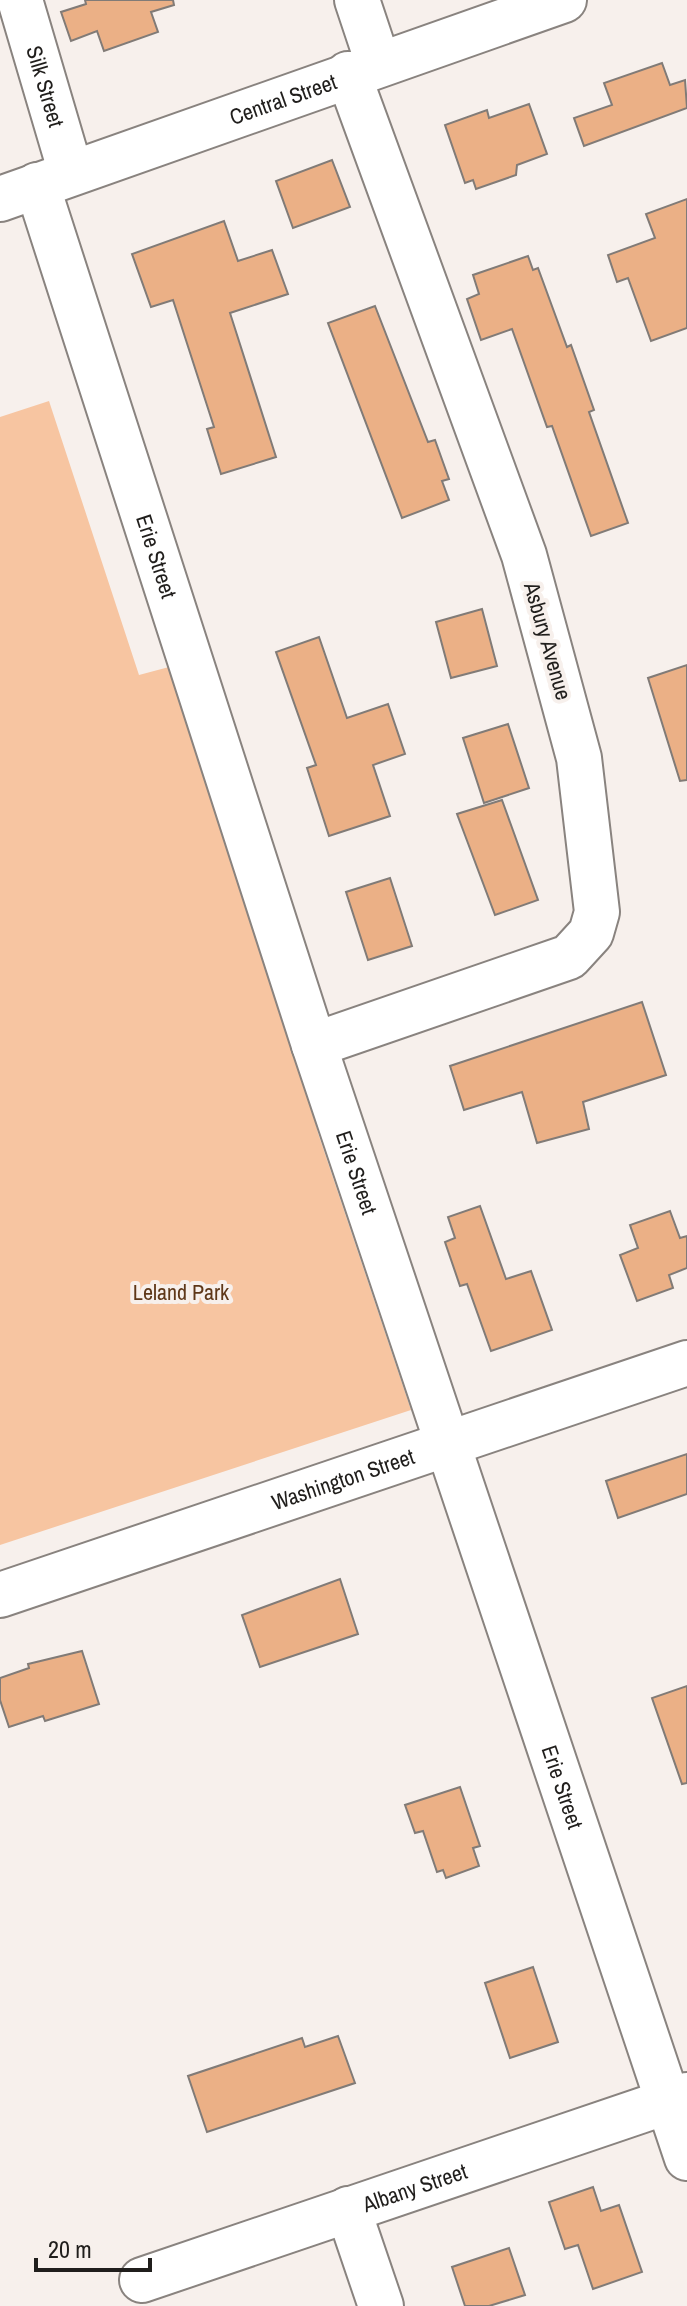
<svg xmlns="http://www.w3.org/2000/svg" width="687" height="2306" font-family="'Archivo Narrow',sans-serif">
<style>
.green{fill:#f7c5a1}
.building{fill:#ebb086;stroke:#817b77;stroke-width:2}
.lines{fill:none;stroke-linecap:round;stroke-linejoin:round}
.minor-casing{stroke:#89837f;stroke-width:48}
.major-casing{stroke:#89837f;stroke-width:48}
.minor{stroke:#fff;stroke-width:44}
.major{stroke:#fff;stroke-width:44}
.labels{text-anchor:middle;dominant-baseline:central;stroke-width:8;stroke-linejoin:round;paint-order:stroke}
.street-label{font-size:22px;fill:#201e1c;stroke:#f7f0ec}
.park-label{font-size:22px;fill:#5e3718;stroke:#f7f0ec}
</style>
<rect width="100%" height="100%" fill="#f7f0ec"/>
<!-- green -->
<path class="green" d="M49,401l90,274 30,-8 16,40 100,293 33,133 93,277 -411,135v-1128z"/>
<!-- building -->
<g class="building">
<path d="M85,0h88l1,5 -23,7 7,20 -54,19 -7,-20 -26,10 -10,-29 25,-8z"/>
<path d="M662,63l8,22 15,-5 2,28 -103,38 -10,-28 38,-13 -8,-22z"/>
<path d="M529,104l18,50 -30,11 -1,10 -40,14 -3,-9 -8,3 -20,-58 42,-15 2,8z"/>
<path d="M332,160l18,47 -57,21 -17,-47z"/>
<path d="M687,199v129l-36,13 -23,-63 -11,4 -9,-27 47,-17 -9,-24z"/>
<path d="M224,221l14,40 34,-11 16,44 -58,19 46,144 -55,17 -14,-45 7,-2 -41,-127 -22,7 -19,-53z"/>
<path d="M528,256l5,14 5,-2 29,79 4,-2 23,65 -5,2 39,111 -37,13 -39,-110 -5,1 -35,-98 -31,11 -14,-41 12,-5 -6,-19z"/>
<path d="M375,306l53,136 7,-2 14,39 -7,2 7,19 -47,18 -74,-195z"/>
<path d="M482,609l15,57 -46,12 -15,-56z"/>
<path d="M319,637l28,81 41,-14 17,50 -32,11 17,51 -61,20 -22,-68 9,-3 -40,-113z"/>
<path d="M687,665v115l-7,1 -32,-103z"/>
<path d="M508,724l21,64 -45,15 -21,-65z"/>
<path d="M502,800l36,100 -43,15 -38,-101z"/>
<path d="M390,878l22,68 -44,14 -22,-68z"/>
<path d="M642,1002l24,73 -83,27 6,27 -52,14 -15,-51 -58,18 -14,-44z"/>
<path d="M480,1206l26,73 25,-8 21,59 -61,21 -24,-67 -7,2 -15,-44 10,-4 -7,-21z"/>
<path d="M670,1211l10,27 7,-2v32l-18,7 4,13 -36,13 -17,-46 18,-7 -8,-23z"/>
<path d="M687,1454v40l-69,24 -12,-37z"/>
<path d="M340,1579l18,55 -98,33 -18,-52z"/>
<path d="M82,1651l17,53 -54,17 -2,-5 -34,11 -9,-27v-22l29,-10 -1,-4z"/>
<path d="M687,1686v97l-5,1 -30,-86z"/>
<path d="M460,1787l20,59 -7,2 6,18 -33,12 -3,-8 -6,2 -14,-41 -8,2 -10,-28z"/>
<path d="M533,1967l25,75 -48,16 -25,-75z"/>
<path d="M338,2036l17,47 -148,49 -19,-56 114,-38 3,9z"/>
<path d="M593,2187l8,24 18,-6 23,67 -49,17 -15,-44 -13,4 -16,-47z"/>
<path d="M509,2248l16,47 -36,11h-24l-13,-39z"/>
</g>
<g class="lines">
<defs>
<g id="minor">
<path id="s1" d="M20,0l51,173"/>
<path d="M357,0l21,63"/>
<path id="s2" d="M37,185l277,860 373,1113"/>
<path id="s3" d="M0,199l564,-199"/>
<path d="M314,1045l255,-88 22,-24 6,-21 -18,-154 -55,-203 -176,-481"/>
<path d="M348,2209l33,97"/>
<path id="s4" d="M142,2280l545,-185"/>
</g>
<g id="major">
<path id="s5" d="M0,1595l687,-232"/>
</g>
</defs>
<!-- minor casing -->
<use href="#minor" class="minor-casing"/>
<!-- major casing -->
<use href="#major" class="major-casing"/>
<!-- minor -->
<use href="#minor" class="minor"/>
<!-- major -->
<use href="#major" class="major"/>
</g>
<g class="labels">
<!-- street labels -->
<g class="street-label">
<text stroke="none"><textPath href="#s1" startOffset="90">Silk Street</textPath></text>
<text stroke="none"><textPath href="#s3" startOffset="300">Central Street</textPath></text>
<text stroke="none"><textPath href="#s2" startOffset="390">Erie Street</textPath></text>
<text transform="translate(548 641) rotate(74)">Asbury Avenue</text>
<text stroke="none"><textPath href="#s2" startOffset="1038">Erie Street</textPath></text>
<text stroke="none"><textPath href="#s5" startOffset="362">Washington Street</textPath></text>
<text stroke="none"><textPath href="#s2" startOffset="1686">Erie Street</textPath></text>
<text stroke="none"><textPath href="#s4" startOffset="288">Albany Street</textPath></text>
</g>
<!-- park labels -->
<g class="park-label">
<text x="181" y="1292">Leland Park</text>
</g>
</g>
<!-- scale -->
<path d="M36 2258v12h114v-12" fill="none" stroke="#201e1c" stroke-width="4"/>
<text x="48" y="2258" font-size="24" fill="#201e1c" stroke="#f7f0ec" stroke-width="6" paint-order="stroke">20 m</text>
</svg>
